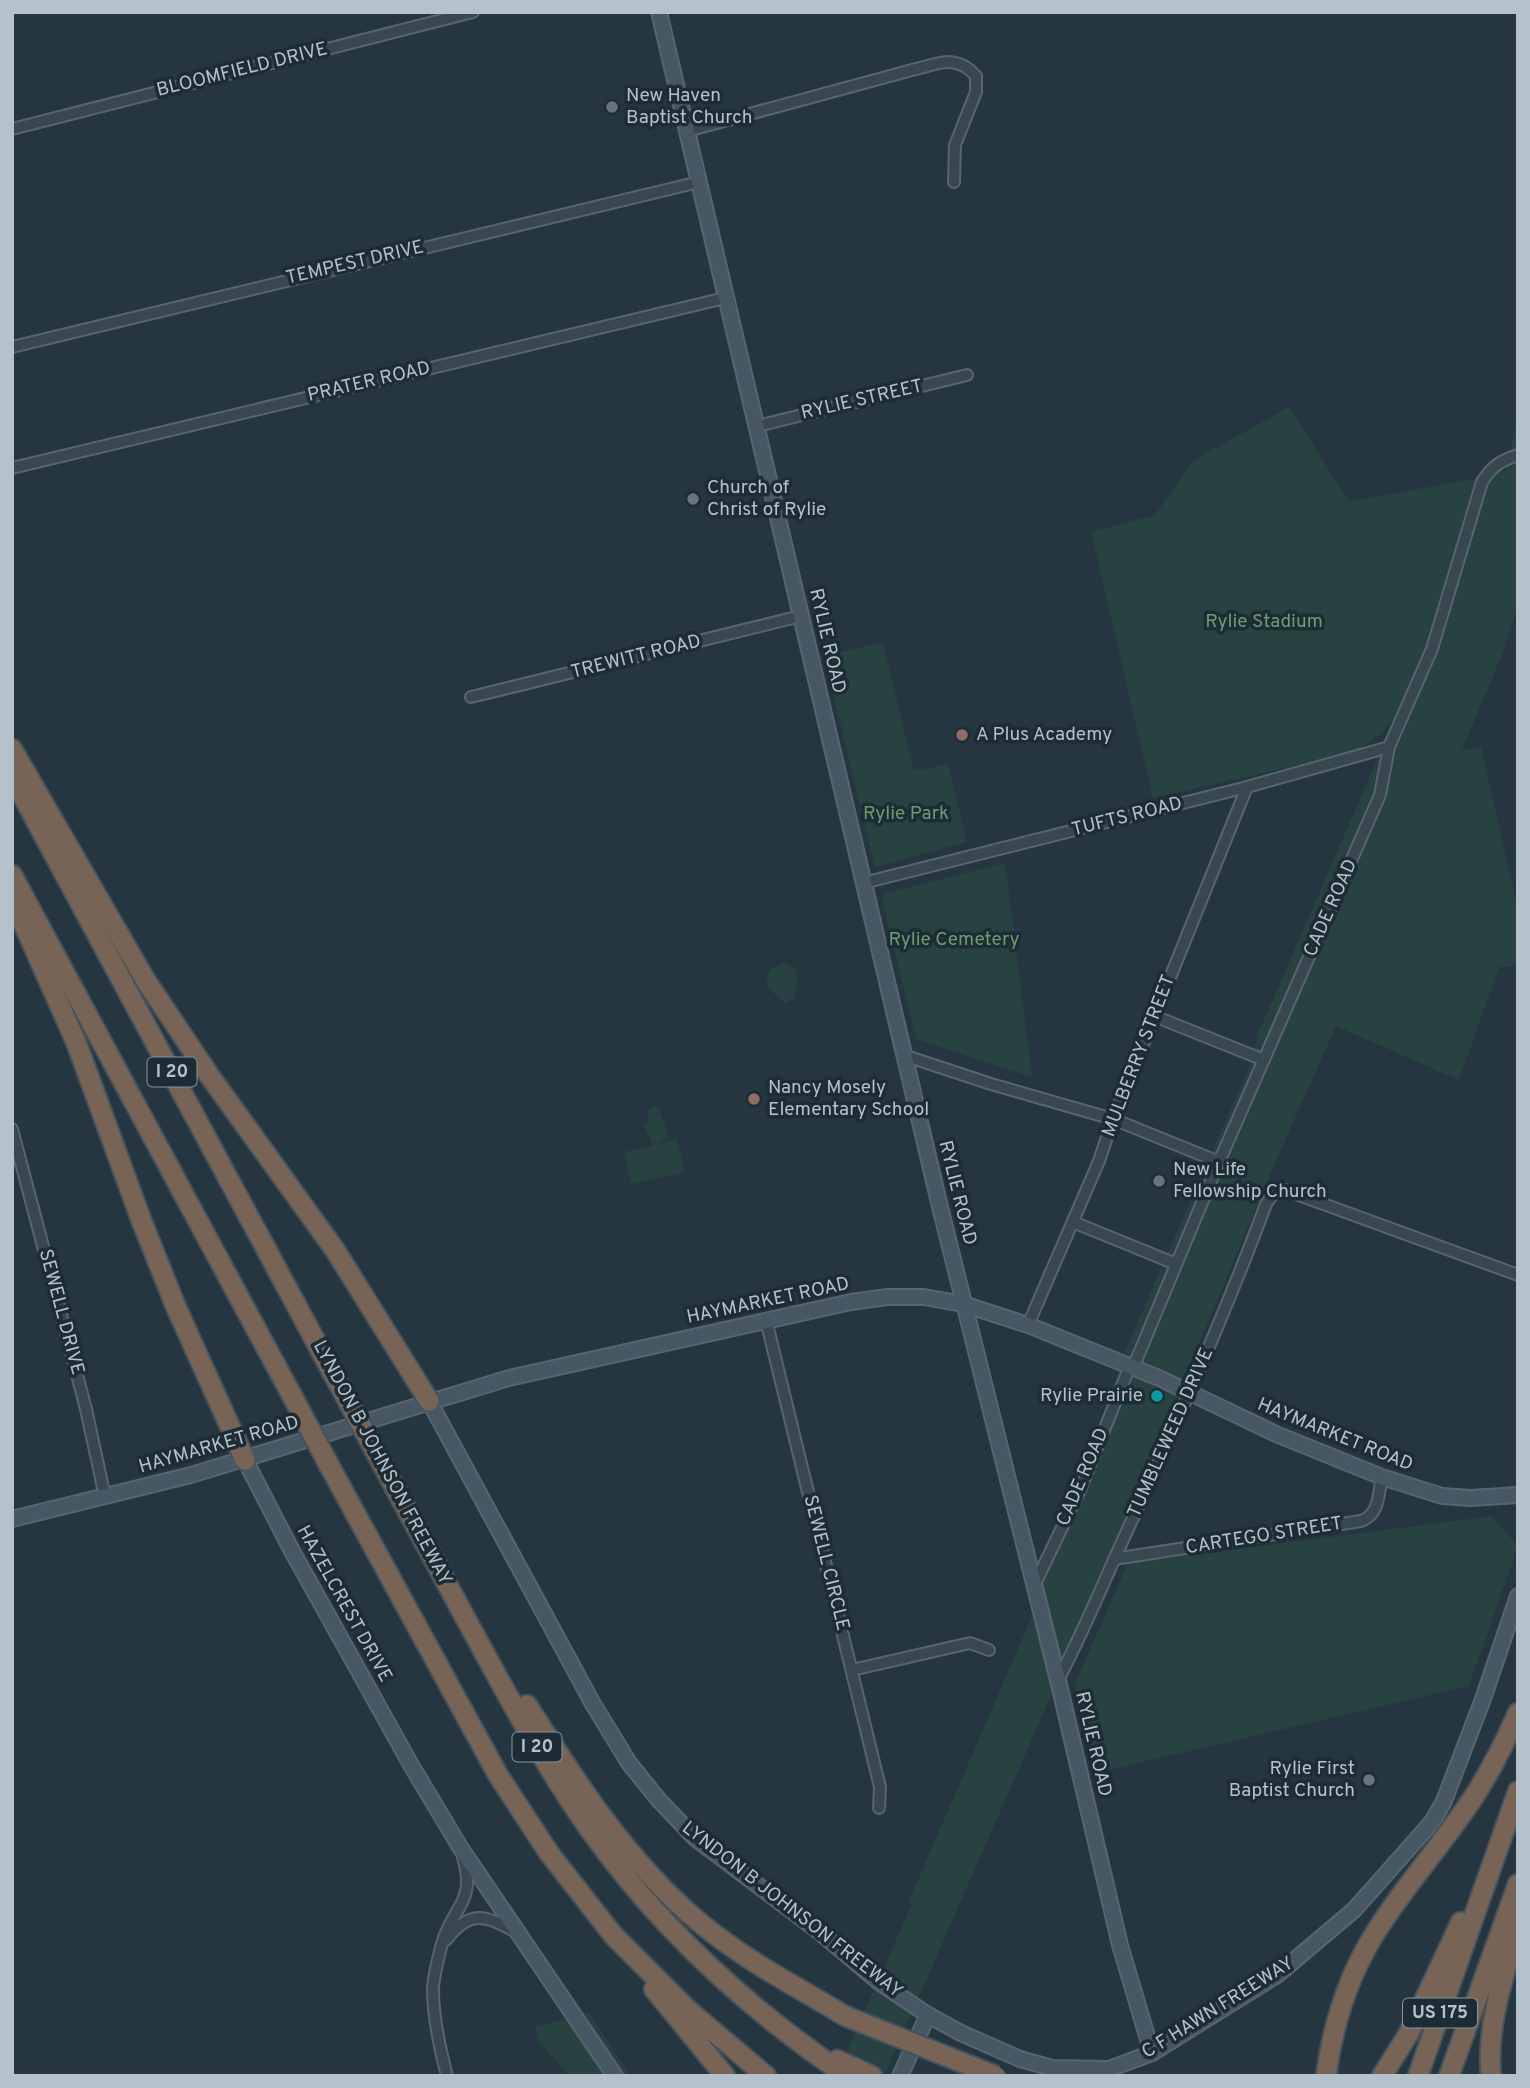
<svg xmlns="http://www.w3.org/2000/svg" width="1530" height="2088" font-family="Overpass,sans-serif">
<style>
.green{fill:#274240}
.lines{fill:none;stroke-linecap:round;stroke-linejoin:round}
.street-casing{stroke:#57656e;stroke-width:14}
.secondary-casing{stroke:#57656e;stroke-width:18}
.highway-casing{stroke:#44525b;stroke-width:23}
.street{stroke:#394751;stroke-width:10}
.secondary{stroke:#475764;stroke-width:14}
.highway{stroke:#776456;stroke-width:19}
.highway-bridge-casing{stroke:#44525b;stroke-width:23;stroke-linecap:butt}
.highway-bridge{stroke:#776456;stroke-width:19}
.worship-dot{fill:#6b7280;stroke:#1e2c36;stroke-width:2.5}
.education-dot{fill:#8d6e63;stroke:#1e2c36;stroke-width:2.5}
.culture-dot{fill:#0f9aa8;stroke:#1e2c36;stroke-width:2.5}
.labels{text-anchor:middle;dominant-baseline:central;stroke-width:7;stroke-linejoin:round;paint-order:stroke}
.shield{fill:#1e2c36;stroke:#88959e;stroke-width:2}
.shield-label{font-size:18px;font-weight:bold;fill:#b6c2cb}
.street-label{font-size:19px;fill:#b6c2cb;stroke:#1e2c36}
.poi-label{font-size:19px;fill:#b6c2cb;stroke:#1e2c36;text-anchor:start}
.park-label{font-size:19px;fill:#6c9d6f;stroke:#1e2c36}
</style>
<rect width="100%" height="100%" fill="#253641"/>
<!-- green -->
<g class="green">
<path d="M1289,407l60,94 126,-22 2,-3 30,-6 11,-63v199l-15,46 -41,98 19,-4 37,164v56l-19,1 -40,113 -123,-54 -59,132 -227,540 -166,378h-48l76,-172 -4,-1 122,-282 95,-270 127,-291 5,-24 139,-320 -12,15 -29,21 -202,46 -62,-266 64,-17 37,-54z"/>
<path d="M883,642l31,129 34,-7 19,78 -92,25 -51,-211z"/>
<path d="M1005,863l27,214 -116,-38 -34,-141 4,-5z"/>
<path d="M784,963l11,6c5,10 0,20 -1,30l-8,5 -17,-15 -3,-11 3,-1 -2,-3 4,-6z"/>
<path d="M655,1107l4,2c4,10 8,18 8,29l-10,6 20,-5 8,33 -54,12 -7,-32 29,-7 -9,-20 5,-3 -2,-11z"/>
<path d="M1492,1516l26,30 -49,140 -374,87 -20,-89 53,-121z"/>
<path d="M589,2012l41,64h-60l-32,-35 -3,-14z"/>
</g>
<g class="lines">
<defs>
<g id="street">
<path d="M12,129l461,-117"/>
<path d="M687,131l225,-61c26,-6 44,-17 64,6v16l-21,53 -1,37"/>
<path d="M12,347l687,-165"/>
<path d="M757,426l210,-51"/>
<path d="M12,468l713,-170"/>
<path d="M471,697l330,-81"/>
<path d="M863,883l384,-96 142,-40"/>
<path d="M1154,1016l110,44"/>
<path d="M903,1055l88,29 122,35 106,43"/>
<path d="M12,1129l74,280 19,88"/>
<path d="M1073,1222l103,42"/>
<path d="M766,1320l114,467 -1,21"/>
<path d="M1028,1325l71,-164 14,-42 134,-332"/>
<path d="M1133,1368l86,-206 161,-367 9,-48 43,-98 50,-167c10,-16 18,-21 36,-27"/>
<path d="M1114,1559l247,-38c19,-7 17,-27 21,-44"/>
<path d="M1034,1586l46,-96 50,-124"/>
<path d="M852,1670l118,-27 19,7"/>
<path d="M1058,1680c26,-49 46,-99 69,-149 50,-108 98,-216 139,-327l7,-10 12,-4 233,85"/>
<path d="M446,1940c24,-31 39,-25 70,-8"/>
<path d="M447,2076c-7,-27 -14,-58 -14,-86 0,-14 5,-29 8,-43 10,-40 36,-43 22,-90"/>
</g>
<g id="secondary">
<path d="M659,12l281,1195 118,473 62,265 32,108"/>
<path d="M429,1401l164,303 36,59 29,36 37,39 126,95 58,49 49,33 33,18 59,26 32,9 57,1 43,-16 125,-78 77,-65 78,-88 12,-21 39,-102 35,-103"/>
<path d="M245,1460l47,91 119,214 49,82 155,229"/>
<path d="M12,1519l179,-44 318,-97 342,-76 36,-5h37l39,7 65,21 131,53 117,56 106,43 60,19 29,2 47,-3"/>
<path d="M900,2076l28,-61"/>
</g>
<g id="highway">
<path d="M12,749l134,232 63,94 126,175 94,151"/>
<path d="M12,776l318,592"/>
<path d="M12,875l285,530"/>
<path d="M12,898l64,144 66,180 34,85 69,153"/>
<path d="M374,1449c35,65 71,131 106,196 34,62 67,124 108,182 69,98 160,182 259,249"/>
<path d="M330,1467l168,308 51,78 64,82 74,74 79,67"/>
<path d="M527,1705c49,77 101,158 172,217 37,31 79,55 121,79"/>
<path d="M654,1989l71,87"/>
<path d="M837,2060l35,16"/>
<path d="M1326,2076c7,-53 24,-105 53,-149 29,-45 65,-85 94,-129 18,-27 32,-56 45,-85"/>
<path d="M1382,2076l27,-43 52,-111"/>
<path d="M1418,2076l100,-285"/>
<path d="M1449,2076l69,-192"/>
<path d="M1491,2076c-5,-50 13,-101 27,-149"/>
</g>
</defs>
<!-- street casing -->
<use href="#street" class="street-casing"/>
<!-- secondary casing -->
<use href="#secondary" class="secondary-casing"/>
<!-- highway casing -->
<use href="#highway" class="highway-casing"/>
<!-- street -->
<use href="#street" class="street"/>
<!-- secondary -->
<use href="#secondary" class="secondary"/>
<!-- highway -->
<use href="#highway" class="highway"/>
<defs>
<g id="highway-bridge">
<path d="M330,1368l44,81"/>
<path d="M297,1405l33,62"/>
<path d="M820,2001l25,15 151,60"/>
</g>
</defs>
<!-- highway-bridge casing -->
<use href="#highway-bridge" class="highway-bridge-casing"/>
<!-- highway-bridge -->
<use href="#highway-bridge" class="highway-bridge"/>
</g>
<!-- markers -->
<g class="worship-dot">
<circle cx="612" cy="107" r="7"/>
<circle cx="693" cy="499" r="7"/>
<circle cx="1159" cy="1181" r="7"/>
<circle cx="1369" cy="1780" r="7"/>
</g>
<g class="education-dot">
<circle cx="962" cy="735" r="7"/>
<circle cx="754" cy="1099" r="7"/>
</g>
<circle class="culture-dot" cx="1157" cy="1396" r="7"/>
<g class="labels">
<!-- shield labels -->
<g class="shield">
<rect x="147.5" y="1057.5" width="49" height="29" rx="5"/>
<rect x="512.5" y="1732.5" width="49" height="29" rx="5"/>
<rect x="1403" y="1998.5" width="74" height="29" rx="5"/>
</g>
<g class="shield-label">
<text x="172" y="1072">I 20</text>
<text x="537" y="1747">I 20</text>
<text x="1440" y="2013">US 175</text>
</g>
<!-- street labels -->
<g class="street-label">
<text transform="translate(242 70) rotate(-14)">BLOOMFIELD DRIVE</text>
<text transform="translate(355 263) rotate(-13)">TEMPEST DRIVE</text>
<text transform="translate(369 382) rotate(-13)">PRATER ROAD</text>
<text transform="translate(862 400) rotate(-13)">RYLIE STREET</text>
<text transform="translate(827 641) rotate(77)">RYLIE ROAD</text>
<text transform="translate(636 657) rotate(-14)">TREWITT ROAD</text>
<text transform="translate(1127 817) rotate(-14)">TUFTS ROAD</text>
<text transform="translate(1331 908) rotate(-66)">CADE ROAD</text>
<text transform="translate(1139 1056) rotate(-69)">MULBERRY STREET</text>
<text transform="translate(957 1193) rotate(76)">RYLIE ROAD</text>
<text transform="translate(768 1301) rotate(-12)">HAYMARKET ROAD</text>
<text transform="translate(61 1312) rotate(75)">SEWELL DRIVE</text>
<text transform="translate(1171 1433) rotate(-66)">TUMBLEWEED DRIVE</text>
<text transform="translate(1335 1435) rotate(22)">HAYMARKET ROAD</text>
<text transform="translate(219 1445) rotate(-16)">HAYMARKET ROAD</text>
<text transform="translate(382 1463) rotate(62)">LYNDON B JOHNSON FREEWAY</text>
<text transform="translate(1083 1477) rotate(-67)">CADE ROAD</text>
<text transform="translate(1264 1536) rotate(-9)">CARTEGO STREET</text>
<text transform="translate(826 1563) rotate(76)">SEWELL CIRCLE</text>
<text transform="translate(344 1604) rotate(61)">HAZELCREST DRIVE</text>
<text transform="translate(1093 1744) rotate(77)">RYLIE ROAD</text>
<text transform="translate(792 1910) rotate(38)">LYNDON B JOHNSON FREEWAY</text>
<text transform="translate(1218 2008) rotate(-32)">C F HAWN FREEWAY</text>
</g>
<!-- poi labels -->
<g class="poi-label">
<text x="626" y="96">New Haven<tspan x="626" dy="22">Baptist Church</tspan></text>
<text x="707" y="488">Church of<tspan x="707" dy="22">Christ of Rylie</tspan></text>
<text x="976" y="735">A Plus Academy</text>
<text x="768" y="1088">Nancy Mosely<tspan x="768" dy="22">Elementary School</tspan></text>
<text x="1173" y="1170">New Life<tspan x="1173" dy="22">Fellowship Church</tspan></text>
<text x="1143" y="1396" text-anchor="end">Rylie Prairie</text>
<text x="1355" y="1769" text-anchor="end">Rylie First<tspan x="1355" dy="22">Baptist Church</tspan></text>
</g>
<!-- park labels -->
<g class="park-label">
<text x="1264" y="622">Rylie Stadium</text>
<text x="906" y="814">Rylie Park</text>
<text x="954" y="940">Rylie Cemetery</text>
</g>
</g>
<!-- border -->
<rect width="1530" height="2088" fill="none" stroke="#b6c2cb" stroke-width="28"/>
</svg>
